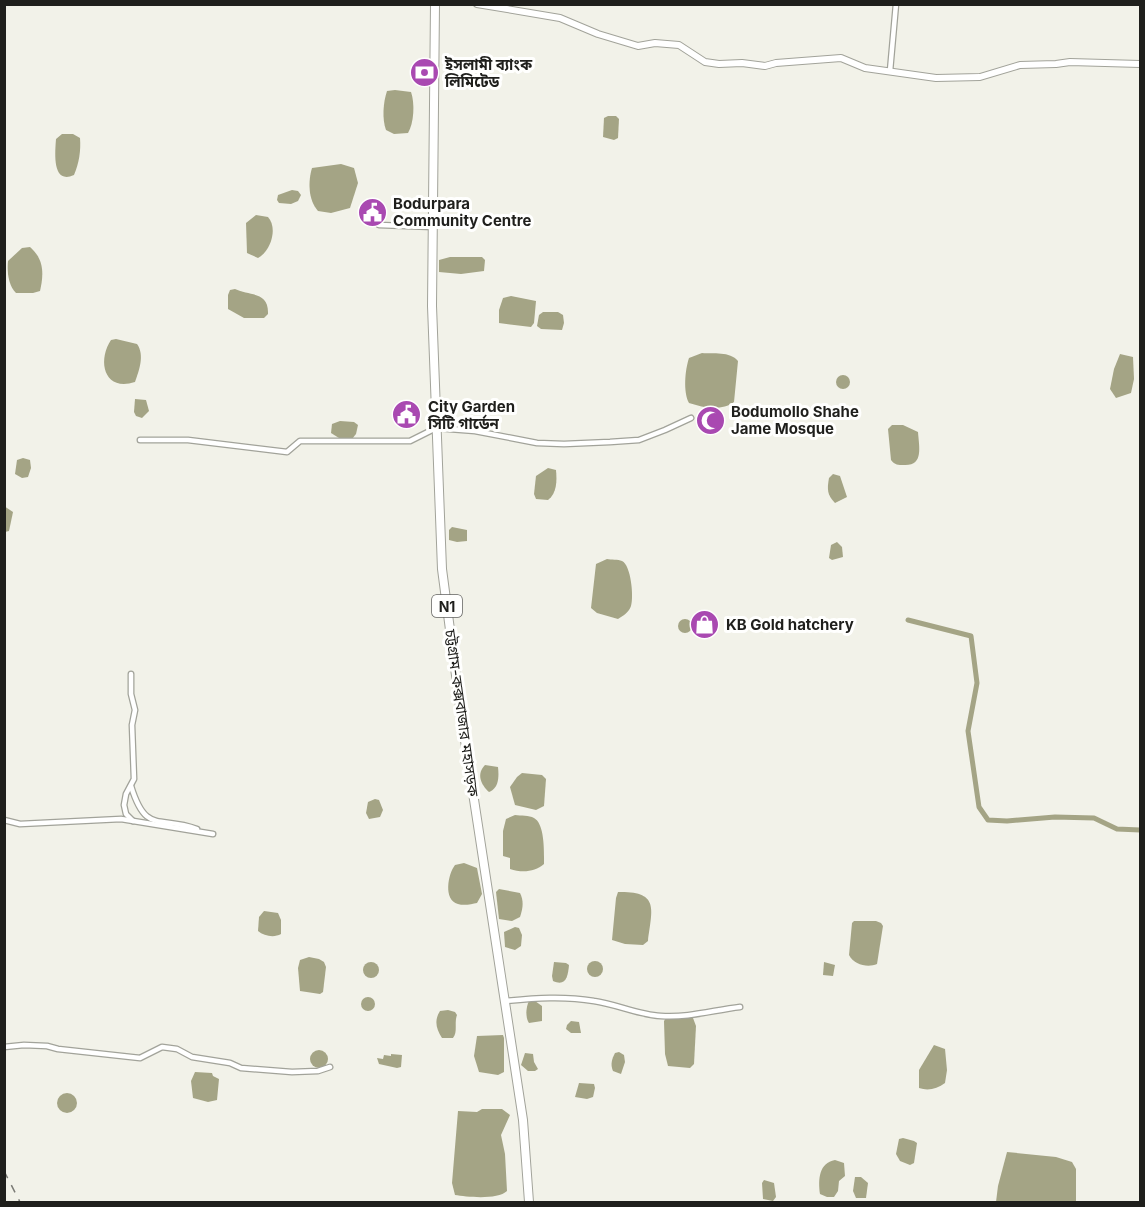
<svg xmlns="http://www.w3.org/2000/svg" width="1145" height="1207" font-family="Inter,'Noto Sans Bengali',sans-serif">
<style>
.water{fill:#a4a485}
.lines{fill:none;stroke-linecap:round;stroke-linejoin:round}
.canal{stroke:#a4a485;stroke-width:5}
.street-casing{stroke:#a2a39a;stroke-width:7}
.secondary-casing{stroke:#a2a39a;stroke-width:8}
.highway-casing{stroke:#a2a39a;stroke-width:10}
.street{stroke:#fff;stroke-width:4.5}
.secondary{stroke:#fff;stroke-width:6}
.highway{stroke:#fff;stroke-width:8}
.rail{stroke:#7a7a75;stroke-width:1.5;stroke-dasharray:8 8;stroke-linecap:butt}
.labels{text-anchor:middle;dominant-baseline:central;stroke-width:6;stroke-linejoin:round;paint-order:stroke}
.shield{fill:#fffffe;stroke:#626260;stroke-width:1.5}
.shield-label{font-size:14px;font-weight:bold;fill:#1f1f1c}
.poi-label{font-size:15px;font-weight:bold;fill:#1f1f1c;stroke:#fffffe;text-anchor:start}
.street-label{font-size:15px;fill:#1f1f1c;stroke:#fffffe}
</style>
<rect width="100%" height="100%" fill="#f2f2e9"/>
<!-- water -->
<g class="water">
<path d="M395,90l16,2c4,11 3,31 -3,41l-14,1 -8,-4c-4,-11 -3,-27 1,-39z"/>
<path d="M608,116h8l3,3 -1,19 -4,2 -11,-3 1,-19z"/>
<path d="M62,134h11l7,4c1,13 -1,25 -6,37 -22,10 -19,-22 -18,-36z"/>
<path d="M341,164l13,4 4,15 -8,25 -19,5 -13,-2c-10,-11 -10,-30 -6,-43z"/>
<path d="M292,190l6,1 3,4 -3,6 -7,3 -12,-1 -2,-3 1,-5z"/>
<path d="M256,215l12,2c10,11 3,34 -10,41l-11,-5 -1,-30z"/>
<path d="M30,247c14,12 14,27 10,44l-7,2h-17c-8,-8 -9,-22 -8,-32l14,-13z"/>
<path d="M450,257h32l3,3 -1,11 -23,3 -22,-2v-12z"/>
<path d="M235,289c14,7 34,2 33,25l-4,4h-20l-16,-9v-14l2,-5z"/>
<path d="M511,296l25,5 -2,22 -3,4 -32,-4v-13l4,-12z"/>
<path d="M543,312h15l5,3 1,8 -2,7 -21,-1 -4,-3 2,-11z"/>
<path d="M116,339l21,5c8,11 2,27 -2,38 -31,10 -38,-21 -24,-42z"/>
<path d="M702,353c11,1 28,-2 36,8l-4,41c-12,9 -30,6 -45,1 -6,-11 -4,-33 0,-45z"/>
<path d="M1120,354l13,3 1,22 -3,14 -15,5 -6,-9 4,-20z"/>
<circle cx="843" cy="382" r="7"/>
<path d="M135,399l11,1 3,11 -7,7 -6,-2 -2,-4z"/>
<path d="M340,421l14,1 4,3 -2,9 -4,5 -13,-1 -8,-5 1,-9z"/>
<path d="M892,425h11l15,7c1,15 6,34 -14,33 -6,0 -9,0 -13,-5l-3,-31z"/>
<path d="M23,458l7,2 1,8 -3,9 -6,1 -7,-4 2,-14z"/>
<path d="M548,468l8,2c1,11 1,23 -8,30l-12,-1 -2,-5 2,-18z"/>
<path d="M833,474l7,2 7,21 -12,6c-8,-8 -8,-14 -6,-25z"/>
<path d="M4,506l9,6 -4,19 -4,1z"/>
<path d="M452,527l15,3v11l-10,1 -8,-2v-10z"/>
<path d="M837,542l5,5 1,10 -11,3 -3,-2 2,-13z"/>
<path d="M607,559c4,1 11,0 15,2 9,4 12,36 9,45 -2,6 -8,10 -13,13l-21,-6 -6,-5 5,-44z"/>
<circle cx="685" cy="626" r="7"/>
<path d="M485,765l13,2c1,10 1,21 -9,25 -8,-7 -13,-18 -4,-27z"/>
<path d="M522,773l20,2 4,4 -2,27 -8,4 -21,-5 -5,-18 7,-10z"/>
<path d="M375,799l4,1 4,10 -3,7 -11,2 -3,-6 2,-11z"/>
<path d="M515,815c6,1 14,0 19,3 11,6 10,34 10,46 -9,8 -22,9 -34,5v-11l-7,-2v-25l3,-12z"/>
<path d="M464,863l13,5 5,26 -5,9c-5,1 -13,3 -19,1 -15,-4 -10,-30 -3,-39z"/>
<path d="M499,889l21,4c4,8 3,15 0,24l-8,4 -13,-2 -3,-27z"/>
<path d="M618,892c42,-1 34,17 30,49l-5,4 -18,-1 -13,-4 4,-42z"/>
<path d="M264,911l14,2 3,7v14c-7,4 -17,2 -23,-3l1,-14z"/>
<path d="M876,921l5,2 2,3 -6,38c-9,4 -23,1 -28,-9l3,-32 2,-2z"/>
<path d="M515,927l4,1 3,7 -1,11 -6,4 -10,-3 -1,-15z"/>
<path d="M309,957l10,2 5,3 2,5 -3,25 -3,2 -20,-3 -2,-23 2,-8z"/>
<circle cx="595" cy="969" r="8"/>
<circle cx="371" cy="970" r="8"/>
<path d="M554,962l12,1 3,2c-1,11 -3,22 -16,16l-1,-5z"/>
<path d="M824,962l11,3 -2,11 -10,-1z"/>
<circle cx="368" cy="1004" r="7"/>
<path d="M529,1001h6l7,5v15l-13,2c-4,-6 -3,-16 0,-22z"/>
<path d="M448,1010l7,2 2,3c-3,8 1,17 -4,23h-11c-6,-9 -8,-18 -2,-27z"/>
<path d="M690,1017l3,1 3,8 -2,38 -4,4 -22,-2 -3,-12 -1,-33 2,-3z"/>
<path d="M571,1021l8,1 2,11h-10l-5,-4 1,-4z"/>
<path d="M503,1035l1,3v34l-6,3 -19,-3 -5,-16 3,-20z"/>
<path d="M934,1045l11,4 2,21 -2,13c-8,6 -17,8 -26,5v-18z"/>
<circle cx="319" cy="1059" r="9"/>
<path d="M619,1052l5,3 1,7 -4,12 -8,-3c-3,-7 -1,-12 2,-18z"/>
<path d="M525,1053l8,1 1,8 4,7 -3,2h-7l-7,-6z"/>
<path d="M391,1054l11,1 -1,12 -4,1 -18,-4 -2,-6 6,1 1,-4 7,1z"/>
<path d="M195,1072l17,1 1,3 6,3 -2,21 -9,2 -15,-4 -2,-17z"/>
<path d="M579,1083l15,1 1,4 -2,9 -6,2 -12,-2z"/>
<circle cx="67" cy="1103" r="10"/>
<path d="M482,1109h20l8,6 -9,20 4,19 2,37c-9,9 -40,6 -52,4l-3,-12 6,-72 19,1z"/>
<path d="M903,1138l11,3 3,2 -3,20 -4,2 -10,-4 -4,-7 3,-15z"/>
<path d="M1007,1152l49,5 16,5 4,7v33h-80l2,-16z"/>
<path d="M835,1160l9,3 1,13 -6,5 -1,10 -4,6h-7l-7,-3c-2,-15 -1,-31 15,-34z"/>
<path d="M855,1177h6l7,6 -2,15h-10l-3,-7z"/>
<path d="M764,1180l10,3 2,14 -3,4 -10,-2 -1,-16z"/>
</g>
<g class="lines">
<!-- canal -->
<path class="canal" d="M908,620l63,16 6,47 -9,48 11,76 9,13 19,1 48,-4 39,1 23,11 23,1"/>
<defs>
<g id="street">
<path d="M890,71l6,-67"/>
<path d="M379,225l54,2"/>
<path d="M140,440h48l99,12 13,-11h110l26,-13 39,3 62,12 27,1 46,-2 29,-2 26,-10 26,-12"/>
<path d="M131,674v20l4,16 -3,15 2,54 -8,15 -2,11 2,9 7,7"/>
<path d="M131,786c15,49 28,29 66,43"/>
<path d="M4,820l16,4 101,-5 92,15"/>
<path d="M506,1001c30,-3 58,-5 88,0 22,3 45,14 67,15 27,2 53,-6 79,-9"/>
<path d="M4,1047l20,-2 23,1 11,3 82,9 22,-11 15,2 15,8 38,6 11,5 51,4 26,-1 12,-4"/>
</g>
<path id="secondary" d="M477,4l83,14 38,16 40,12 17,-3 24,2 26,17 14,2 23,-1 23,3 11,-3 65,-5 24,10 71,10 44,-1 40,-12 36,-1 14,-2 70,2"/>
<path id="highway" d="M435,4l-3,302 10,263 20,152 61,399 6,82"/>
</defs>
<!-- street casing -->
<use href="#street" class="street-casing"/>
<!-- secondary casing -->
<use href="#secondary" class="secondary-casing"/>
<!-- highway casing -->
<use href="#highway" class="highway-casing"/>
<!-- street -->
<use href="#street" class="street"/>
<!-- secondary -->
<use href="#secondary" class="secondary"/>
<!-- highway -->
<use href="#highway" class="highway"/>
<!-- rail -->
<path class="rail" d="M4,1171l16,31"/>
</g>
<!-- icons -->
<defs>
<symbol id="bank-disc" viewBox="-11 -11 22 22"><circle r="9.5" fill="#a949b1" stroke="#fffffe"/><path d="M-6-4H6V4H-6ZM0-2.3a2.3 2.3 0 1 0 0 4.6a2.3 2.3 0 1 0 0-4.6Z" fill="#fff"/></symbol>
<symbol id="civic-disc" viewBox="-11 -11 22 22"><circle r="9.5" fill="#a949b1" stroke="#fffffe"/><path d="M-.6-6.5H3V-4.5H.6V-3L4-1V1h2V6H-6V1h2V-1L-.6-3ZM-1.2 2.5V6h2.4V2.5Z" fill="#fff"/></symbol>
<symbol id="mosque-disc" viewBox="-11 -11 22 22"><circle r="9.5" fill="#a949b1" stroke="#fffffe"/><path d="M3.5-4.9A6 6 0 1 0 3.5 4.9A5 5 0 1 1 3.5-4.9Z" fill="#fff"/></symbol>
<symbol id="shop-disc" viewBox="-11 -11 22 22"><circle r="9.5" fill="#a949b1" stroke="#fffffe"/><path d="M-5-2.5h2.3a2.7 3.5 0 0 1 5.4 0H5L5.5 6h-11ZM-1.5-2.5h3a1.5 2.3 0 0 0-3 0Z" fill="#fff"/></symbol>
</defs>
<g fill-rule="evenodd">
<use href="#bank-disc" x="408" y="56" width="33" height="33"/>
<use href="#civic-disc" x="356" y="196" width="33" height="33"/>
<use href="#civic-disc" x="390" y="398" width="33" height="33"/>
<use href="#mosque-disc" x="694" y="404" width="33" height="33"/>
<use href="#shop-disc" x="688" y="608" width="33" height="33"/>
</g>
<g class="labels">
<!-- shield labels -->
<rect class="shield" x="432" y="595" width="30" height="22" rx="4.5"/>
<g class="shield-label">
<text x="447" y="606">N1</text>
</g>
<!-- poi labels -->
<g class="poi-label">
<text x="445" y="64">ইসলামী ব্যাংক<tspan x="445" dy="17">লিমিটেড</tspan></text>
<text x="393" y="203">Bodurpara<tspan x="393" dy="17">Community Centre</tspan></text>
<text x="428" y="406">City Garden<tspan x="428" dy="17">সিটি গার্ডেন</tspan></text>
<text x="731" y="411">Bodumollo Shahe<tspan x="731" dy="17">Jame Mosque</tspan></text>
<text x="726" y="624">KB Gold hatchery</text>
</g>
<!-- street labels -->
<g class="street-label">
<text transform="translate(462 713) rotate(82)">চট্টগ্রাম-কক্সবাজার মহাসড়ক</text>
</g>
</g>
<!-- border -->
<rect width="1145" height="1207" fill="none" stroke="#1f1f1c" stroke-width="12"/>
</svg>
